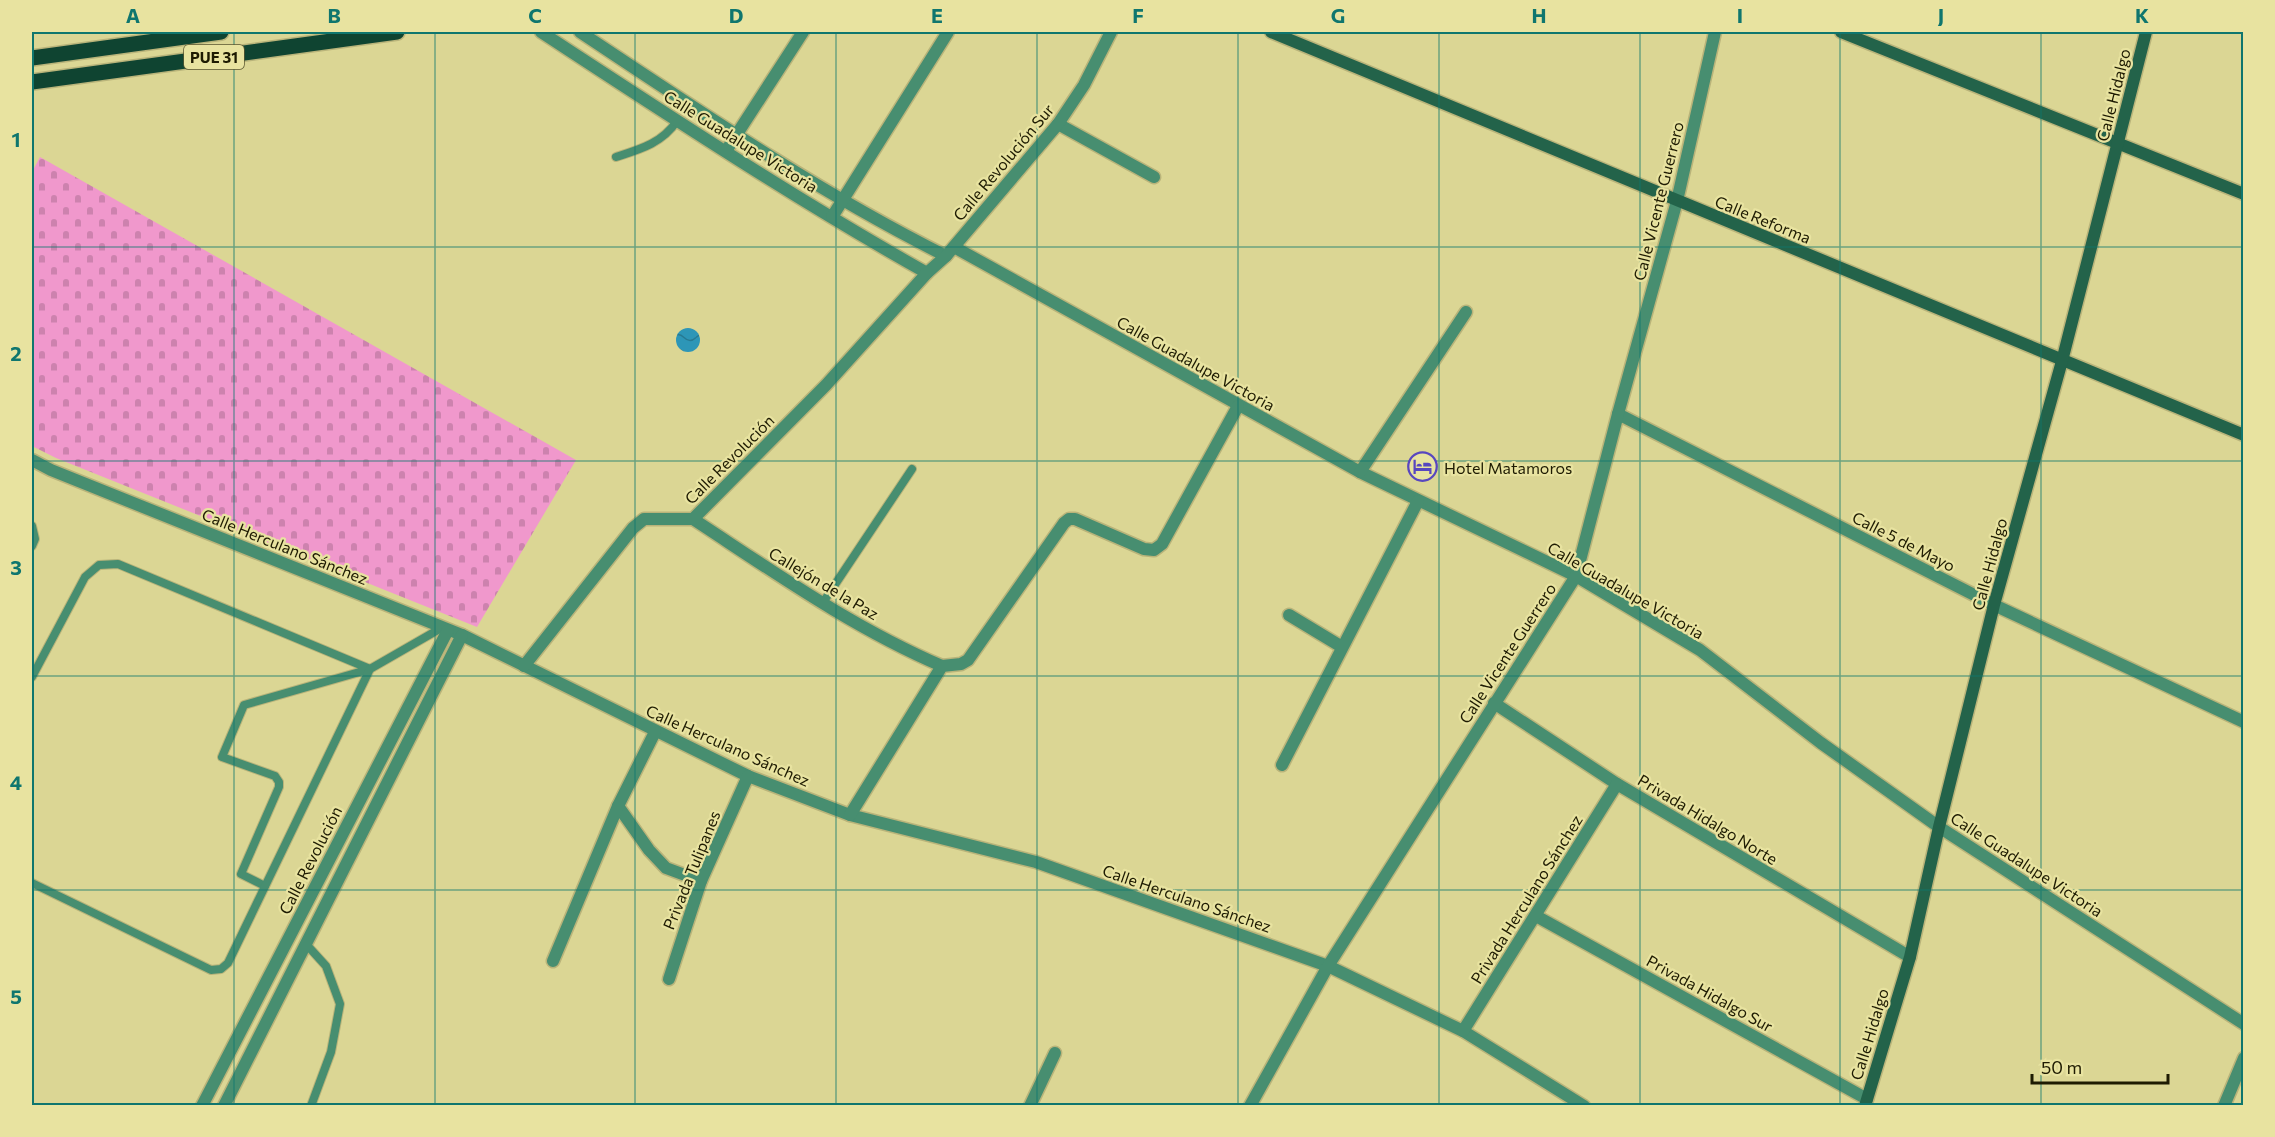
<svg xmlns="http://www.w3.org/2000/svg" width="2275" height="1137" font-family="Commissioner,sans-serif">
<style>
.cemetery{fill:url(#cemetery-stones)}
.water{fill:url(#water-waves)}
.lines{fill:none;stroke-linecap:round;stroke-linejoin:round}
.lane-casing{stroke:#b9b47a;stroke-width:10}
.street-casing{stroke:#b9b47a;stroke-width:15}
.secondary-casing{stroke:#b9b47a;stroke-width:15}
.primary-casing{stroke:#b9b47a;stroke-width:18}
.lane{stroke:#478e70;stroke-width:8}
.street{stroke:#478e70;stroke-width:12}
.secondary{stroke:#23634a;stroke-width:12}
.primary{stroke:#0f4431;stroke-width:15}
.grid{fill:none;stroke:#0f766e;stroke-width:1.5;stroke-opacity:0.55}
.labels{text-anchor:middle;dominant-baseline:central;stroke-width:4.5;stroke-linejoin:round;paint-order:stroke}
.shield{fill:#e8e3a0;stroke:#5b5731;stroke-width:1.5}
.shield-label{font-size:15px;font-weight:bold;fill:#1e1b02}
.street-label{font-size:16px;fill:#1e1b02;stroke:#e8e3a0}
.poi-label{font-size:16px;fill:#1e1b02;stroke:#e8e3a0;text-anchor:start}
.neatline{fill:none;stroke:#0f766e;stroke-width:2}
.grid-label{font-size:20px;text-anchor:middle;font-weight:bold;fill:#0f766e}
</style>
<defs>
<pattern id="cemetery-stones" width="16" height="16" patternUnits="userSpaceOnUse" patternTransform="scale(1.5)"><rect width="16" height="16" fill="#f098cc"/><path d="M2 7V4a2 2 0 0 1 4 0v3zM10 15v-3a2 2 0 0 1 4 0v3z" fill="#cd82ae"/></pattern>
<pattern id="water-waves" width="16" height="10" patternUnits="userSpaceOnUse" patternTransform="scale(1.5)"><rect width="16" height="10" fill="#2d96b7"/><path d="M0 5q4-4 8 0t8 0" fill="none" stroke="#267a93"/></pattern>
</defs>
<rect width="100%" height="100%" fill="#dbd694"/>
<!-- cemetery -->
<path class="cemetery" d="M40,157l536,303 -99,167 -421,-169 -24,-12v-274z"/>
<!-- water -->
<circle class="water" cx="688" cy="340" r="12"/>
<g class="lines">
<defs>
<g id="lane">
<path d="M616,157c25,-8 46,-14 61,-36"/>
<path d="M32,526l3,13 -3,7"/>
<path d="M822,604l90,-135"/>
<path d="M32,677l53,-100 14,-12 19,-1 252,105 -126,36 -22,52 53,19 4,6v5l-38,87 24,12"/>
<path d="M32,883l179,87 10,-1 7,-6 142,-294 73,-42"/>
<path d="M306,944l20,22 14,38 -9,48 -20,54"/>
</g>
<g id="street">
<path d="M541,32c127,83 254,167 386,241"/>
<path d="M580,32c119,79 238,160 366,224"/>
<path d="M1058,124l96,53"/>
<path d="M726,151l77,-119"/>
<path d="M832,217l116,-185"/>
<path d="M954,247l406,225 216,104 124,74 121,93 118,84 305,197"/>
<path d="M1618,414l376,191 250,117"/>
<path d="M32,460l19,10 411,165 286,141 102,39 186,47 292,104 135,65 121,75"/>
<path d="M1360,472l106,-160"/>
<path d="M693,519c81,53 160,109 249,147"/>
<path d="M1289,615l53,32"/>
<path d="M524,666l109,-138 11,-9h49l133,-134 101,-112 19,-17 112,-132 26,-39 27,-53"/>
<path d="M1494,703l123,81 293,173"/>
<path d="M1282,765l136,-264"/>
<path d="M618,806l31,44 17,18 35,13"/>
<path d="M850,815l92,-149 19,-2 7,-4 96,-137 5,-4h6l69,30 10,1 8,-6 76,-138"/>
<path d="M1536,916l331,183"/>
<path d="M553,961l65,-155 37,-74"/>
<path d="M669,979l32,-98 47,-105"/>
<path d="M1463,1031l154,-247"/>
<path d="M202,1106l246,-476"/>
<path d="M224,1106l238,-471"/>
<path d="M1030,1106l25,-53"/>
<path d="M1250,1106l78,-140 248,-390 42,-162 59,-213 38,-169"/>
<path d="M2224,1106l20,-48"/>
</g>
<g id="secondary">
<path d="M1271,32l973,403"/>
<path d="M1841,32l403,162"/>
<path d="M1865,1106l45,-149 29,-130 55,-222 68,-244 84,-329"/>
</g>
<g id="primary">
<path d="M32,58l189,-26"/>
<path d="M32,82l365,-50"/>
</g>
</defs>
<!-- lane casing -->
<use href="#lane" class="lane-casing"/>
<!-- street casing -->
<use href="#street" class="street-casing"/>
<!-- secondary casing -->
<use href="#secondary" class="secondary-casing"/>
<!-- primary casing -->
<use href="#primary" class="primary-casing"/>
<!-- lane -->
<use href="#lane" class="lane"/>
<!-- street -->
<use href="#street" class="street"/>
<!-- secondary -->
<use href="#secondary" class="secondary"/>
<!-- primary -->
<use href="#primary" class="primary"/>
</g>
<!-- grid -->
<path class="grid" d="M234,32v1074M435,32v1074M635,32v1074M836,32v1074M1037,32v1074M1238,32v1074M1439,32v1074M1640,32v1074M1840,32v1074M2041,32v1074M32,247h2212M32,461h2212M32,676h2212M32,890h2212"/>
<!-- icons -->
<defs>
<symbol id="hotel-ring" viewBox="-11 -11 22 22"><circle r="9.5" fill="#e8e3a0" stroke="#5847bf" stroke-width="1.5"/><path d="M-6-4.5h1.5V1H6V5H4.5V3h-9V5H-6ZM-4 0a1.8 1.8 0 1 1 3.6 0ZM.5 0V-2.5h3Q6-2.5 6 0Z" fill="#5847bf"/></symbol>
</defs>
<g fill-rule="evenodd">
<use href="#hotel-ring" x="1406" y="450" width="33" height="33"/>
</g>
<g class="labels">
<!-- shield labels -->
<rect class="shield" x="184" y="45" width="60" height="24" rx="4.5"/>
<g class="shield-label">
<text x="214" y="57">PUE 31</text>
</g>
<!-- street labels -->
<g class="street-label">
<text transform="translate(2113 95) rotate(-76)">Calle Hidalgo</text>
<text transform="translate(741 141) rotate(32)">Calle Guadalupe Victoria</text>
<text transform="translate(1003 162) rotate(-50)">Calle Revolución Sur</text>
<text transform="translate(1658 201) rotate(-76)">Calle Vicente Guerrero</text>
<text transform="translate(1763 219) rotate(22)">Calle Reforma</text>
<text transform="translate(1196 363) rotate(29)">Calle Guadalupe Victoria</text>
<text transform="translate(729 459) rotate(-45)">Calle Revolución</text>
<text transform="translate(1904 541) rotate(27)">Calle 5 de Mayo</text>
<text transform="translate(285 546) rotate(22)">Calle Herculano Sánchez</text>
<text transform="translate(1989 564) rotate(-75)">Calle Hidalgo</text>
<text transform="translate(824 583) rotate(31)">Callejón de la Paz</text>
<text transform="translate(1626 590) rotate(30)">Calle Guadalupe Victoria</text>
<text transform="translate(1507 653) rotate(-57)">Calle Vicente Guerrero</text>
<text transform="translate(728 745) rotate(24)">Calle Herculano Sánchez</text>
<text transform="translate(1708 819) rotate(31)">Privada Hidalgo Norte</text>
<text transform="translate(310 860) rotate(-63)">Calle Revolución</text>
<text transform="translate(2027 864) rotate(33)">Calle Guadalupe Victoria</text>
<text transform="translate(691 870) rotate(-68)">Privada Tulipanes</text>
<text transform="translate(1187 898) rotate(19)">Calle Herculano Sánchez</text>
<text transform="translate(1526 899) rotate(-58)">Privada Herculano Sánchez</text>
<text transform="translate(1710 993) rotate(29)">Privada Hidalgo Sur</text>
<text transform="translate(1869 1034) rotate(-73)">Calle Hidalgo</text>
</g>
<!-- poi labels -->
<g class="poi-label">
<text x="1444" y="467">Hotel Matamoros</text>
</g>
</g>
<!-- border -->
<rect width="2275" height="1137" fill="none" stroke="#e8e3a0" stroke-width="66"/>
<!-- scale -->
<path d="M2032 1074v9h136v-9" fill="none" stroke="#1e1b02" stroke-width="3"/>
<text x="2041" y="1074" font-size="18" fill="#1e1b02" stroke="#e8e3a0" stroke-width="4.5" paint-order="stroke">50 m</text>
<rect x="33" y="33" width="2209" height="1071" class="neatline"/>
<g class="grid-label">
<text x="133" y="23">A</text>
<text x="334" y="23">B</text>
<text x="535" y="23">C</text>
<text x="736" y="23">D</text>
<text x="937" y="23">E</text>
<text x="1138" y="23">F</text>
<text x="1338" y="23">G</text>
<text x="1539" y="23">H</text>
<text x="1740" y="23">I</text>
<text x="1941" y="23">J</text>
<text x="2142" y="23">K</text>
<text x="16" y="147">1</text>
<text x="16" y="361">2</text>
<text x="16" y="575">3</text>
<text x="16" y="790">4</text>
<text x="16" y="1004">5</text>
</g>
</svg>
